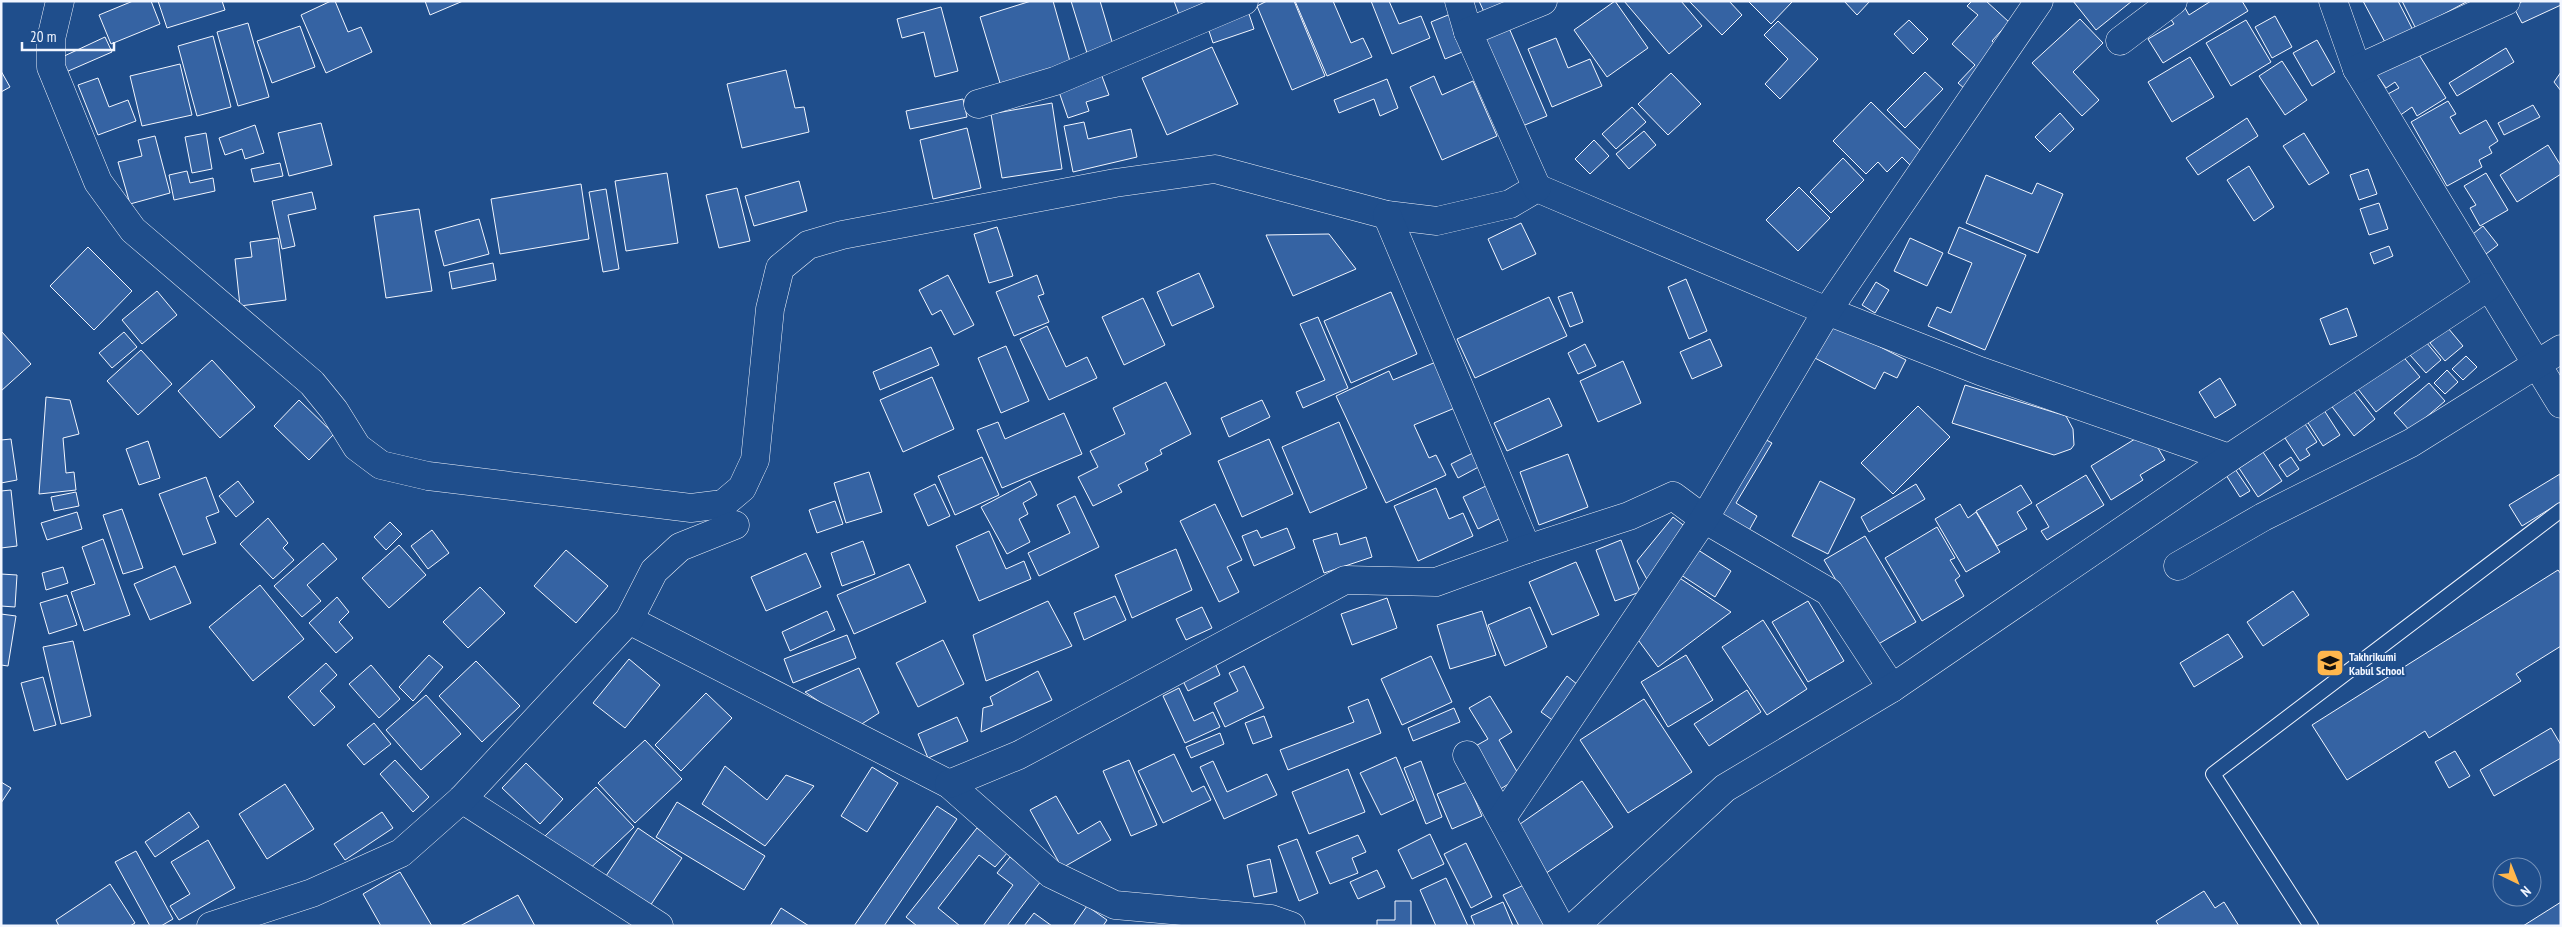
<svg xmlns="http://www.w3.org/2000/svg" width="2562" height="927" font-family="'PT Sans Narrow',sans-serif">
<style>
.building{fill:#3563a3;stroke:#f2f6ff}
.lines{fill:none;stroke-linecap:round;stroke-linejoin:round}
.service-casing{stroke:#f2f6ff;stroke-width:16}
.minor-casing{stroke:#f2f6ff;stroke-width:29}
.service{stroke:#1f4e8c;stroke-width:14}
.minor{stroke:#1f4e8c;stroke-width:28}
.labels{text-anchor:middle;dominant-baseline:central;stroke-width:4;stroke-linejoin:round;paint-order:stroke}
.poi-label{font-size:12px;font-weight:bold;fill:#f2f6ff;stroke:#1f4e8c;text-anchor:start}
</style>
<rect width="100%" height="100%" fill="#1f4e8c"/>
<!-- building -->
<g class="building">
<path d="M133,1h18l9,23 -49,20 -12,-29z"/>
<path d="M158,1h64l3,9 -58,18z"/>
<path d="M331,1h4l13,31 13,-5 11,25 -46,21 -25,-58z"/>
<path d="M425,1h38l-33,14z"/>
<path d="M1031,1h22l20,71 -70,21 -23,-76z"/>
<path d="M1071,1h29l13,44 -26,8z"/>
<path d="M1174,1h55l-48,19z"/>
<path d="M1267,1h27l31,75 -33,14 -35,-84z"/>
<path d="M1295,1h38l18,42 12,-5 9,19 -45,19z"/>
<path d="M1371,1h18l10,23 22,-8 9,22 -38,16z"/>
<path d="M1479,1h35l-29,13z"/>
<path d="M1615,1l33,47 -41,29 -33,-47z"/>
<path d="M1624,1h57l21,25 -33,28z"/>
<path d="M1689,1h40l13,14 -20,20z"/>
<path d="M1748,1h43l1,1 -21,22z"/>
<path d="M1844,1h26l-13,14z"/>
<path d="M1972,1h14l23,21 -17,19 9,9 -36,39 -7,-6 17,-18 -23,-21 26,-29 -11,-9z"/>
<path d="M2073,1h59l-36,29z"/>
<path d="M2211,1h31l6,10 -85,52 -15,-24 26,-15 -6,-9 16,-9 5,9z"/>
<path d="M2363,1h35l16,31 -27,14z"/>
<path d="M2402,1h66l-52,28z"/>
<path d="M2523,1h38v4l-39,18 -9,-17z"/>
<path d="M941,7l17,64 -23,6 -11,-45 -22,6 -5,-19z"/>
<path d="M1248,11l6,18 -41,14 -6,-18z"/>
<path d="M1453,13l14,37 -22,9 -14,-37z"/>
<path d="M2275,16l17,31 -20,11 -17,-31z"/>
<path d="M2080,19l23,24 -30,29 26,28 -17,16 -50,-53z"/>
<path d="M1909,20l19,19 -15,15 -19,-20z"/>
<path d="M2246,20l25,42 -40,24 -25,-43z"/>
<path d="M1778,21l40,38 -38,40 -15,-15 23,-25 -24,-24z"/>
<path d="M248,23l21,74 -31,9 -21,-74z"/>
<path d="M300,26l15,41 -43,16 -15,-42z"/>
<path d="M1509,28l38,88 -27,11 -37,-88z"/>
<path d="M213,36l18,71 -34,9 -19,-70z"/>
<path d="M105,37l7,15 -46,20 -6,-14z"/>
<path d="M1556,38l12,30 22,-9 12,27 -50,21 -24,-58z"/>
<path d="M2317,40l18,32 -23,14 -19,-33z"/>
<path d="M1212,47l26,57 -71,31 -25,-57z"/>
<path d="M2506,48l8,14 -57,34 -8,-13z"/>
<path d="M2416,50l30,48 -29,18 -5,-9 -13,9 -13,-21 13,-7 -4,-6 -9,6 -9,-13z"/>
<path d="M2190,57l24,40 -42,25 -24,-40z"/>
<path d="M2282,61l25,39 -22,15 -26,-39z"/>
<path d="M180,64l12,51 -50,11 -12,-50z"/>
<path d="M786,70l9,38 9,-1 5,25 -67,16 -15,-64z"/>
<path d="M1,71l9,16 -9,5z"/>
<path d="M1100,71l9,24 -23,7 3,9 -21,7 -11,-32z"/>
<path d="M1925,72l18,17 -38,39 -18,-18z"/>
<path d="M2561,72v19l-7,-9z"/>
<path d="M1671,73l30,31 -33,31 -30,-31z"/>
<path d="M1434,76l8,19 31,-14 24,55 -55,24 -32,-73z"/>
<path d="M98,78l11,29 19,-7 8,21 -38,14 -20,-50z"/>
<path d="M1387,79l11,29 -18,8 -6,-17 -35,14 -5,-13z"/>
<path d="M963,99l4,18 -57,12 -4,-18z"/>
<path d="M2448,101l8,13 -6,3 10,17 26,-14 12,21 -9,6 3,6 -13,7 3,7 -35,19 -36,-64z"/>
<path d="M1871,102l55,54 -13,12 -11,-11 -15,15 -9,-10 -12,12 -33,-33z"/>
<path d="M1052,103l10,66 -60,9 -11,-64z"/>
<path d="M2533,105l7,12 -36,18 -6,-12z"/>
<path d="M1632,107l14,15 -30,27 -14,-15z"/>
<path d="M2060,113l14,16 -24,23 -15,-15z"/>
<path d="M2247,118l11,18 -60,39 -12,-17z"/>
<path d="M1084,122l4,17 43,-10 6,28 -64,15 -9,-46z"/>
<path d="M321,123l11,42 -43,11 -11,-43z"/>
<path d="M255,125l9,28 -19,6 -3,-10 -17,6 -6,-17z"/>
<path d="M967,128l14,60 -48,11 -13,-59z"/>
<path d="M1644,131l12,14 -27,24 -13,-15z"/>
<path d="M206,133l6,36 -20,4 -7,-36z"/>
<path d="M2304,133l25,40 -20,12 -26,-39z"/>
<path d="M155,136l15,57 -40,11 -12,-42 24,-6 -4,-16z"/>
<path d="M1594,140l15,16 -19,18 -15,-15z"/>
<path d="M2548,145l13,21v8l-44,28 -17,-27z"/>
<path d="M1843,158l21,22 -33,33 -21,-21z"/>
<path d="M280,163l3,13 -29,6 -3,-13z"/>
<path d="M2249,166l25,41 -20,14 -27,-41z"/>
<path d="M2368,169l9,25 -18,6 -9,-25z"/>
<path d="M187,171l3,12 23,-5 2,13 -41,9 -5,-25z"/>
<path d="M667,173l11,70 -52,8 -11,-70z"/>
<path d="M2486,173l22,37 -28,16 -10,-18 6,-3 -12,-19z"/>
<path d="M1986,175l46,19 5,-11 26,11 -25,59 -72,-30z"/>
<path d="M799,181l8,30 -53,15 -9,-30z"/>
<path d="M581,184l8,55 -89,15 -9,-55z"/>
<path d="M1799,187l31,31 -32,33 -32,-31z"/>
<path d="M737,188l13,53 -31,7 -13,-53z"/>
<path d="M606,189l13,80 -16,3 -14,-80z"/>
<path d="M312,192l4,17 -28,6 7,31 -13,3 -10,-48z"/>
<path d="M2379,203l9,26 -19,6 -9,-26z"/>
<path d="M419,209l13,82 -46,7 -12,-82z"/>
<path d="M479,219l10,35 -45,12 -9,-35z"/>
<path d="M1521,223l15,31 -34,16 -14,-31z"/>
<path d="M2483,226l15,19 -20,15 -14,-19z"/>
<path d="M997,227l16,49 -24,7 -15,-49z"/>
<path d="M1959,227l67,28 -41,95 -57,-24 9,-19 14,6 21,-50 -24,-10z"/>
<path d="M1329,234l27,35 -63,27 -27,-61z"/>
<path d="M278,238l8,62 -46,6 -5,-47 17,-2 -2,-15z"/>
<path d="M1910,238l33,15 -16,33 -33,-15z"/>
<path d="M2389,246l4,10 -19,8 -4,-11z"/>
<path d="M88,247l44,44 -38,39 -44,-44z"/>
<path d="M493,263l3,17 -44,9 -3,-17z"/>
<path d="M1199,273l15,34 -42,19 -15,-34z"/>
<path d="M948,275l26,50 -20,10 -13,-25 -9,5 -13,-25z"/>
<path d="M1037,275l7,19 -6,2 11,26 -35,14 -18,-44z"/>
<path d="M1686,279l21,52 -18,8 -21,-52z"/>
<path d="M1876,282l13,8 -14,23 -13,-8z"/>
<path d="M157,291l20,24 -35,29 -20,-24z"/>
<path d="M1391,292l26,62 -66,29 -27,-62z"/>
<path d="M1572,292l11,30 -13,5 -12,-30z"/>
<path d="M1549,297l18,39 -92,42 -18,-39z"/>
<path d="M1143,298l22,47 -41,20 -22,-48z"/>
<path d="M2347,308l10,28 -27,9 -10,-26z"/>
<path d="M1318,317l30,71 -45,20 -7,-16 29,-12 -25,-56z"/>
<path d="M1827,320l79,40 -9,18 -13,-6 -9,17 -66,-34z"/>
<path d="M1047,326l19,41 21,-10 10,21 -48,22 -29,-61z"/>
<path d="M2448,328l15,18 -18,15 -15,-18z"/>
<path d="M1,331l30,33 -30,27z"/>
<path d="M124,332l13,15 -25,21 -13,-15z"/>
<path d="M1710,339l12,27 -30,13 -12,-27z"/>
<path d="M2426,342l15,18 -15,13 -16,-18z"/>
<path d="M1585,344l11,22 -18,8 -10,-21z"/>
<path d="M1006,346l23,55 -28,12 -23,-55z"/>
<path d="M931,347l8,18 -59,25 -7,-18z"/>
<path d="M141,350l31,34 -34,31 -31,-34z"/>
<path d="M2401,354l19,23 -44,35 -18,-23z"/>
<path d="M2466,356l11,11 -14,13 -11,-11z"/>
<path d="M1443,359l19,46 -48,20 15,33 7,-3 10,20 -60,28 -50,-107 53,-25 4,9z"/>
<path d="M212,360l43,47 -35,31 -42,-47z"/>
<path d="M1623,361l18,42 -43,19 -18,-41z"/>
<path d="M2447,370l11,12 -13,12 -11,-11z"/>
<path d="M932,377l22,52 -51,23 -23,-52z"/>
<path d="M2220,378l16,27 -21,13 -16,-26z"/>
<path d="M1166,382l25,52 -31,16 2,4 -17,9 3,7 -30,15 4,7 -29,14 -15,-29 20,-10 -8,-16 35,-17 -12,-26z"/>
<path d="M2429,383l16,18 -35,30 -16,-18z"/>
<path d="M2348,384l27,35 -21,17 -27,-36z"/>
<path d="M1965,385l101,31 7,13 1,16 -3,4 -17,6 -102,-32z"/>
<path d="M46,397l24,3 9,34 -16,4 3,35 8,-1 2,18 -37,4z"/>
<path d="M1549,398l13,28 -55,25 -13,-28z"/>
<path d="M299,400l35,34 -25,26 -35,-34z"/>
<path d="M1262,400l8,17 -41,20 -8,-19z"/>
<path d="M1918,406l32,31 -57,57 -32,-31z"/>
<path d="M2322,407l18,28 -17,11 -18,-28z"/>
<path d="M1064,413l18,41 -80,34 -25,-58 21,-8 7,17z"/>
<path d="M2303,421l14,21 -11,7 4,6 -10,6 -17,-26z"/>
<path d="M1339,422l28,66 -57,25 -28,-66z"/>
<path d="M2148,431l17,29 -25,15 3,5 -32,20 -20,-34z"/>
<path d="M1757,435l15,8 -36,60 21,13 -10,18 -37,-22z"/>
<path d="M11,439l6,41 -16,3v-43z"/>
<path d="M1269,439l24,55 -51,23 -24,-56z"/>
<path d="M148,441l12,37 -21,7 -13,-36z"/>
<path d="M1479,450l7,13 -28,15 -7,-14z"/>
<path d="M2263,452l19,29 -24,16 -19,-29z"/>
<path d="M1568,454l20,53 -49,18 -19,-53z"/>
<path d="M982,457l17,38 -44,20 -17,-39z"/>
<path d="M2291,457l8,12 -12,8 -8,-12z"/>
<path d="M2235,469l15,22 -10,6 -14,-22z"/>
<path d="M869,472l13,40 -36,11 -12,-40z"/>
<path d="M2560,474l1,28 -39,24 -13,-21z"/>
<path d="M2086,475l18,30 -57,35 -6,-9 8,-4 -13,-22z"/>
<path d="M206,477l13,35 -13,5 10,26 -33,12 -24,-61z"/>
<path d="M238,481l16,21 -18,15 -17,-21z"/>
<path d="M1030,481l7,14 -14,8 5,11 -9,5 11,23 -23,12 -26,-47z"/>
<path d="M1820,481l35,18 -27,55 -36,-18z"/>
<path d="M935,484l15,32 -22,10 -14,-32z"/>
<path d="M1490,484l15,32 -27,13 -15,-32z"/>
<path d="M1916,484l9,15 -56,33 -8,-15z"/>
<path d="M2021,485l11,18 -15,9 10,17 -30,17 -21,-35z"/>
<path d="M1436,488l13,31 14,-6 10,23 -55,25 -24,-55z"/>
<path d="M11,490l6,56 -16,2v-57z"/>
<path d="M76,492l3,14 -25,5 -3,-14z"/>
<path d="M1075,496l24,51 -60,29 -11,-23 42,-20 -13,-28z"/>
<path d="M835,501l8,23 -26,9 -8,-23z"/>
<path d="M1215,504l27,56 -15,7 12,25 -20,10 -39,-81z"/>
<path d="M1960,504l8,14 8,-6 24,40 -34,20 -31,-53z"/>
<path d="M122,509l21,59 -20,6 -20,-59z"/>
<path d="M77,512l5,17 -35,11 -6,-17z"/>
<path d="M1673,517l19,15 -42,53 -13,-24z"/>
<path d="M268,518l20,25 -5,5 11,12 -21,19 -33,-35z"/>
<path d="M390,522l12,12 -16,16 -12,-13z"/>
<path d="M1937,527l18,31 -5,2 10,16 -5,4 9,16 -42,25 -37,-63z"/>
<path d="M1287,528l8,20 -41,18 -12,-30 15,-6 4,8z"/>
<path d="M432,530l17,23 -21,16 -17,-23z"/>
<path d="M989,531l17,38 18,-8 7,18 -52,22 -23,-55z"/>
<path d="M1337,533l3,12 26,-8 6,20 -48,16 -11,-33z"/>
<path d="M1865,536l51,86 -41,24 -51,-86z"/>
<path d="M103,539l27,76 -46,16 -13,-39 24,-8 -13,-37z"/>
<path d="M1621,540l19,52 -25,9 -19,-51z"/>
<path d="M863,541l12,33 -33,12 -11,-33z"/>
<path d="M323,543l14,16 -30,26 14,16 -19,16 -28,-31z"/>
<path d="M399,545l27,30 -37,33 -27,-30z"/>
<path d="M1695,548l36,23 -16,26 -37,-24z"/>
<path d="M1176,549l16,41 -60,28 -17,-43z"/>
<path d="M566,550l42,36 -32,37 -42,-37z"/>
<path d="M806,553l15,34 -55,24 -15,-34z"/>
<path d="M1576,562l23,53 -47,20 -23,-53z"/>
<path d="M909,564l17,38 -72,32 -17,-39z"/>
<path d="M175,566l16,37 -41,17 -16,-36z"/>
<path d="M63,567l5,16 -22,7 -4,-17z"/>
<path d="M2558,570l3,4v72l-45,28 5,7 -92,57 -4,-7 -78,49 -35,-55z"/>
<path d="M1,574l16,1 -2,32 -14,-1z"/>
<path d="M1675,575l56,37 -73,55 -22,-30z"/>
<path d="M260,585l44,54 -51,42 -44,-54z"/>
<path d="M480,587l25,26 -37,35 -25,-26z"/>
<path d="M2293,591l16,24 -46,31 -16,-24z"/>
<path d="M67,595l10,30 -28,9 -9,-31z"/>
<path d="M1115,596l11,24 -42,20 -10,-27z"/>
<path d="M337,597l12,15 -10,10 14,16 -17,15 -27,-30z"/>
<path d="M1387,598l10,30 -45,17 -11,-31z"/>
<path d="M1048,601l24,45 -86,35 -13,-46z"/>
<path d="M1808,601l36,60 -36,21 -36,-60z"/>
<path d="M1202,607l10,21 -26,12 -10,-21z"/>
<path d="M1530,607l17,40 -42,19 -17,-41z"/>
<path d="M827,611l8,19 -45,21 -8,-19z"/>
<path d="M1482,611l14,44 -46,14 -13,-44z"/>
<path d="M1,614l15,2 -8,50 -7,-1z"/>
<path d="M1763,620l44,69 -40,26 -45,-68z"/>
<path d="M2228,634l15,23 -49,30 -14,-24z"/>
<path d="M847,635l9,23 -63,25 -9,-24z"/>
<path d="M943,640l21,44 -46,23 -22,-44z"/>
<path d="M73,641l18,75 -30,8 -18,-77z"/>
<path d="M429,655l14,12 -30,34 -14,-14z"/>
<path d="M1686,655l27,45 -45,27 -27,-45z"/>
<path d="M1431,656l21,46 -50,23 -21,-46z"/>
<path d="M629,659l31,26 -35,43 -32,-25z"/>
<path d="M476,661l44,45 -38,36 -43,-46z"/>
<path d="M1214,661l6,14 -32,16 -7,-14z"/>
<path d="M326,663l11,12 -17,16 15,16 -21,19 -26,-29z"/>
<path d="M371,665l29,34 -21,19 -30,-34z"/>
<path d="M1244,666l20,42 -39,19 -11,-24 24,-12 -9,-18z"/>
<path d="M859,668l20,45 -22,14 -52,-35z"/>
<path d="M1038,671l14,29 -71,32 2,-24 10,-3 -3,-8z"/>
<path d="M1567,676l16,13 -25,35 -17,-12z"/>
<path d="M43,677l13,48 -22,6 -13,-48z"/>
<path d="M1179,688l15,33 19,-9 7,15 -35,16 -22,-47z"/>
<path d="M1747,690l14,22 -52,34 -15,-22z"/>
<path d="M706,693l26,25 -51,53 -26,-26z"/>
<path d="M426,695l35,39 -40,36 -35,-40z"/>
<path d="M1490,696l22,36 -13,8 21,37 -23,14 -25,-43 16,-9 -19,-31z"/>
<path d="M1368,699l13,34 -93,37 -8,-20 74,-28 -6,-15z"/>
<path d="M1644,699l48,73 -64,41 -48,-73z"/>
<path d="M1454,708l6,14 -47,19 -5,-13z"/>
<path d="M1264,716l8,21 -19,7 -8,-21z"/>
<path d="M957,717l11,24 -40,17 -10,-24z"/>
<path d="M374,723l17,21 -27,21 -17,-20z"/>
<path d="M2551,728l10,17v13l-67,38 -14,-26z"/>
<path d="M1220,733l4,11 -33,14 -5,-11z"/>
<path d="M645,740l37,39 -47,44 -37,-40z"/>
<path d="M2455,751l15,25 -21,12 -14,-26z"/>
<path d="M1174,754l18,38 12,-6 7,14 -48,23 -25,-52z"/>
<path d="M1396,757l18,43 -33,15 -21,-42z"/>
<path d="M395,760l34,37 -16,15 -33,-38z"/>
<path d="M1129,760l28,65 -26,11 -28,-65z"/>
<path d="M1213,761l14,31 40,-18 10,21 -53,24 -24,-52z"/>
<path d="M1421,761l21,56 -16,7 -22,-56z"/>
<path d="M526,763l37,36 -23,25 -38,-36z"/>
<path d="M725,766l42,34 19,-25 28,11 -49,60 -63,-42z"/>
<path d="M872,767l26,16 -31,49 -26,-16z"/>
<path d="M1348,769l17,43 -56,22 -17,-42z"/>
<path d="M1582,781l31,46 -71,49 -32,-45z"/>
<path d="M1,782l10,6 -10,15z"/>
<path d="M1467,782l15,34 -30,13 -15,-35z"/>
<path d="M285,784l29,45 -47,30 -28,-45z"/>
<path d="M596,787l38,40 -52,49 -37,-40z"/>
<path d="M1056,796l22,38 22,-13 11,19 -49,28 -32,-58z"/>
<path d="M677,802l88,54 -21,34 -88,-53z"/>
<path d="M937,806l20,13 -73,107h-30z"/>
<path d="M189,812l10,15 -44,30 -10,-15z"/>
<path d="M382,812l11,16 -48,32 -11,-16z"/>
<path d="M638,828l44,30 -32,48 -44,-30z"/>
<path d="M977,828l31,24 -13,15 -16,-12 -41,53 22,18h-43l-11,-9z"/>
<path d="M1430,834l14,30 -32,15 -14,-29z"/>
<path d="M1358,835l8,17 -14,6 6,15 -28,11 -14,-32z"/>
<path d="M1297,839l21,54 -19,8 -21,-55z"/>
<path d="M208,840l27,48 -56,32 -9,-14 20,-12 -19,-32z"/>
<path d="M1466,843l26,54 -21,11 -27,-54z"/>
<path d="M136,851l37,68 -12,7h-11l-35,-64z"/>
<path d="M1010,857l31,24 -34,45h-24l30,-41 -16,-12z"/>
<path d="M1270,859l7,33 -23,5 -7,-32z"/>
<path d="M1377,870l8,17 -27,12 -8,-17z"/>
<path d="M400,872l32,54h-51l-18,-32z"/>
<path d="M1446,878l22,48h-32l-16,-36z"/>
<path d="M1530,882l17,44h-28l-16,-31z"/>
<path d="M110,884l25,39 -5,3h-71l-3,-6z"/>
<path d="M2204,891l11,17 9,-6 15,24h-80l-3,-5z"/>
<path d="M518,895l17,31h-75z"/>
<path d="M1395,901h16v25h-34v-6h18z"/>
<path d="M1503,902l10,24h-38l-4,-10z"/>
<path d="M2561,902v24h-38z"/>
<path d="M1087,906l20,14 -4,6h-30z"/>
<path d="M781,908l28,18h-39z"/>
<path d="M1034,913l18,13h-28z"/>
</g>
<g class="lines">
<defs>
<path id="service" d="M2311,926l-98,-152 348,-264"/>
<g id="minor">
<path d="M60,1l-9,38v28l47,115 35,48 179,153 22,27 23,37 24,18 47,11 263,32 32,-4 19,-16 13,-28 15,-151 10,-41 28,-23 34,-10 273,-52 100,-14 172,46 50,6 73,-17 27,-16 290,123 153,60 249,87"/>
<path d="M1459,1l9,31"/>
<path d="M2333,1l24,68 204,335"/>
<path d="M2120,41l53,-40"/>
<path d="M2357,69l149,-68"/>
<path d="M978,104l77,-23 189,-80"/>
<path d="M1537,188l-69,-156 75,-31"/>
<path d="M1387,215l140,334"/>
<path d="M2178,566l85,-49 148,-74 150,-94"/>
<path d="M629,620l320,164 102,90 64,31 156,14 20,7"/>
<path d="M1467,755l93,171"/>
<path d="M949,784l70,-29 326,-175 91,2 91,-33 102,-33 44,-20 31,23 125,73 63,96"/>
<path d="M462,799l197,127"/>
<path d="M1502,818l202,-299 123,-208 212,-310"/>
<path d="M211,926l101,-33 89,-40 61,-54 167,-179 25,-49 26,-24 55,-22"/>
<path d="M1575,926l150,-138 167,-100 337,-230 259,-171"/>
</g>
</defs>
<!-- service casing -->
<use href="#service" class="service-casing"/>
<!-- minor casing -->
<use href="#minor" class="minor-casing"/>
<!-- service -->
<use href="#service" class="service"/>
<!-- minor -->
<use href="#minor" class="minor"/>
</g>
<!-- icons -->
<defs>
<symbol id="school-square" viewBox="-11 -11 22 22"><rect x="-9" y="-9" width="18" height="18" rx="4" fill="#ffb74d" stroke="#1f4e8c"/><path d="M0-5L7-2L0 1L-7-2ZM-4 1L0 2.5L4 1V4Q0 6-4 4Z" fill="#111"/></symbol>
</defs>
<g fill-rule="evenodd">
<use href="#school-square" x="2314" y="647" width="32" height="32"/>
</g>
<g class="labels">
<!-- poi labels -->
<g class="poi-label">
<text x="2349" y="656">Takhrikumi<tspan x="2349" dy="14">Kabul School</tspan></text>
</g>
</g>
<!-- border -->
<rect width="2562" height="927" fill="none" stroke="#f2f6ff" stroke-width="5"/>
<!-- north arrow -->
<g transform="translate(2517 882) rotate(137)"><circle r="24" fill="#1f4e8c" stroke="#7391ba"/>
<path d="M0-4L9 19L0 12L-9 19Z" fill="#ffb74d"/>
<text y="-8" font-size="14" font-weight="bold" text-anchor="middle" fill="#f2f6ff">N</text>
</g>
<!-- scale -->
<path d="M22 42v8h92v-8" fill="none" stroke="#f2f6ff" stroke-width="2.5"/>
<text x="30" y="42" font-size="15" fill="#f2f6ff" stroke="#1f4e8c" stroke-width="4" paint-order="stroke">20 m</text>
</svg>
